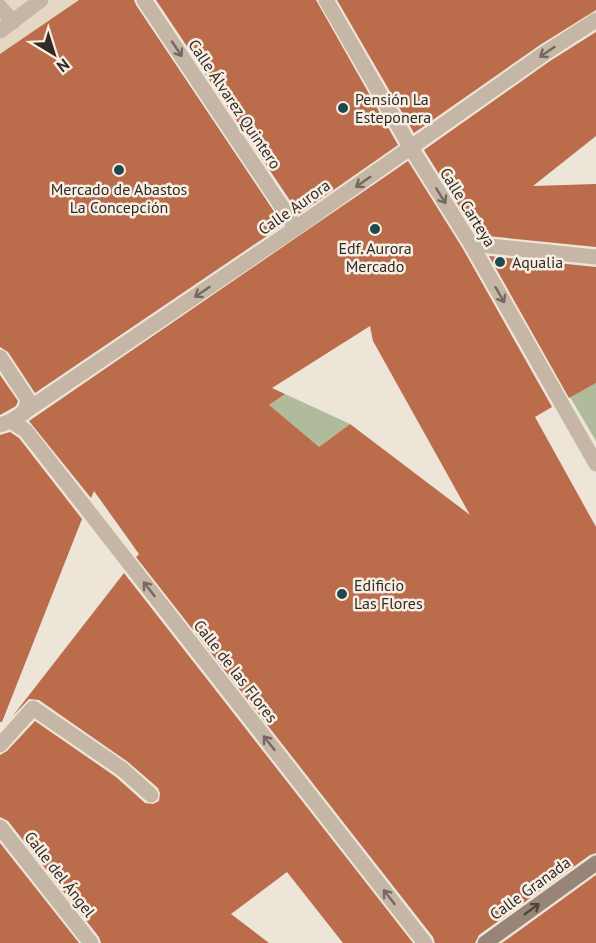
<svg xmlns="http://www.w3.org/2000/svg" width="596" height="943" font-family="'PT Sans',sans-serif">
<style>
.green{fill:#afbb9a}
.plaza{fill:#e5d7c1}
.building{fill:#ba6c4b;fill-rule:evenodd}
.lines{fill:none;stroke-linecap:round;stroke-linejoin:round}
.pedestrian{stroke:#c5b6a6;stroke-width:15}
.minor{stroke:#c5b6a6;stroke-width:15}
.secondary{stroke:#988578;stroke-width:15}
.oneway{stroke:#746960}
.oneway2{stroke:#51453f}
.poi-dot{fill:#20494f;stroke:#f7efe4;stroke-width:2}
.labels{text-anchor:middle;dominant-baseline:central;stroke-width:5;stroke-linejoin:round;paint-order:stroke}
.poi-label{font-size:16px;fill:#322a26;stroke:#f7efe4;text-anchor:start}
.street-label{font-size:16px;fill:#322a26;stroke:#f7efe4}
</style>
<rect width="100%" height="100%" fill="#eee5d9"/>
<!-- green -->
<g class="green">
<path d="M596,383v58l-26,-44z"/>
<path d="M285,394l65,30 -31,23 -63,-33z"/>
</g>
<!-- plaza -->
<path class="plaza" d="M0,0h79l-79,54z"/>
<!-- building -->
<g class="building">
<path d="M79,0h55l2,5 147,220 -248,168 -27,-41 -8,-5v-293z"/>
<path d="M156,0h160l82,145 -99,69z"/>
<path d="M337,0h259v10l-56,35 -126,88z"/>
<path d="M596,32v104l-63,50 63,-2v63l-119,-12 -53,-85 126,-89z"/>
<path d="M408,161l55,88 89,158 -17,10 61,110v326l-6,2 -111,80 -4,8h-40l-2,-6 -297,-380 3,-3 -45,-63 -3,7 -62,-77zM370,326l3,15 97,174 -120,-91 -31,23 -50,-42 16,-11 -13,-6z"/>
<path d="M489,256l107,11v116l-27,15z"/>
<path d="M0,375l18,26 -2,5 -16,9z"/>
<path d="M10,432l9,6 63,81 -80,203h-2v-287z"/>
<path d="M124,573l289,370h-70l-56,-71 -56,42 38,29h-168l-2,-6 -91,-116 -8,-4v-62l7,-4 28,-30 81,56 29,26 8,1 6,-3 1,-8 -2,-5 -30,-26 -89,-62 -10,-1 -17,18z"/>
<path d="M0,843l79,100h-79z"/>
<path d="M596,875v68h-94z"/>
</g>
<g class="lines">
<!-- pedestrian -->
<g class="pedestrian">
<path d="M326,0l85,148"/>
<path d="M0,7l13,15"/>
<path d="M0,31l41,-31"/>
<path d="M0,357l27,41 1,3 -4,12"/>
<path d="M0,745l33,-37 89,61 29,26"/>
<path d="M0,827l91,116"/>
</g>
<!-- minor -->
<g class="minor">
<path d="M144,0l152,228"/>
<path d="M411,148l60,96 125,220"/>
<path d="M471,244l125,13"/>
<path d="M11,421l285,-193 249,-175 51,-33"/>
<path d="M0,425l11,-4 15,10 399,512"/>
</g>
<!-- secondary -->
<path class="secondary" d="M485,943l111,-80"/>
</g>
<!-- one-way arrows -->
<defs><path id="oneway-shaft" d="M-6 0H5M1.5-3L5.5 0L1.5 3" fill="none" stroke-width="1.6" stroke-linecap="round" stroke-linejoin="round" transform="scale(1.5)"/></defs>
<g class="oneway">
<use href="#oneway-shaft" transform="translate(177 49) rotate(56)"/>
<use href="#oneway-shaft" transform="translate(547 52) rotate(146)"/>
<use href="#oneway-shaft" transform="translate(363 182) rotate(145)"/>
<use href="#oneway-shaft" transform="translate(441 196) rotate(58)"/>
<use href="#oneway-shaft" transform="translate(202 292) rotate(146)"/>
<use href="#oneway-shaft" transform="translate(500 295) rotate(60)"/>
<use href="#oneway-shaft" transform="translate(149 589) rotate(-128)"/>
<use href="#oneway-shaft" transform="translate(269 743) rotate(-128)"/>
<use href="#oneway-shaft" transform="translate(389 897) rotate(-128)"/>
</g>
<use class="oneway2" href="#oneway-shaft" transform="translate(532 909) rotate(-36)"/>
<!-- markers -->
<g class="poi-dot">
<circle cx="343" cy="108" r="6"/>
<circle cx="119" cy="170" r="6"/>
<circle cx="375" cy="229" r="6"/>
<circle cx="500" cy="262" r="6"/>
<circle cx="342" cy="594" r="6"/>
</g>
<g class="labels">
<!-- poi labels -->
<g class="poi-label">
<text x="355" y="99">Pensión La<tspan x="355" dy="18">Esteponera</tspan></text>
<text x="119" y="189" text-anchor="middle">Mercado de Abastos<tspan x="119" dy="18">La Concepción</tspan></text>
<text x="375" y="248" text-anchor="middle">Edf. Aurora<tspan x="375" dy="18">Mercado</tspan></text>
<text x="512" y="262">Aqualia</text>
<text x="354" y="585">Edificio<tspan x="354" dy="18">Las Flores</tspan></text>
</g>
<!-- street labels -->
<g class="street-label">
<text transform="translate(235 104) rotate(56)">Calle Álvarez Quintero</text>
<text transform="translate(294 207) rotate(-35)">Calle Aurora</text>
<text transform="translate(468 207) rotate(58)">Calle Carteya</text>
<text transform="translate(236 671) rotate(52)">Calle de las Flores</text>
<text transform="translate(60 874) rotate(52)">Calle del Ángel</text>
<text transform="translate(530 888) rotate(-36)">Calle Granada</text>
</g>
</g>
<!-- north arrow -->
<g transform="translate(54 54) rotate(142)" stroke="#f7efe4" stroke-width="4.5" paint-order="stroke">
<path d="M0-4.5L10 22L0 15L-10 22Z" fill="#322a26"/>
<text y="-9" font-size="16" font-weight="bold" text-anchor="middle" fill="#322a26">N</text>
</g>
</svg>
